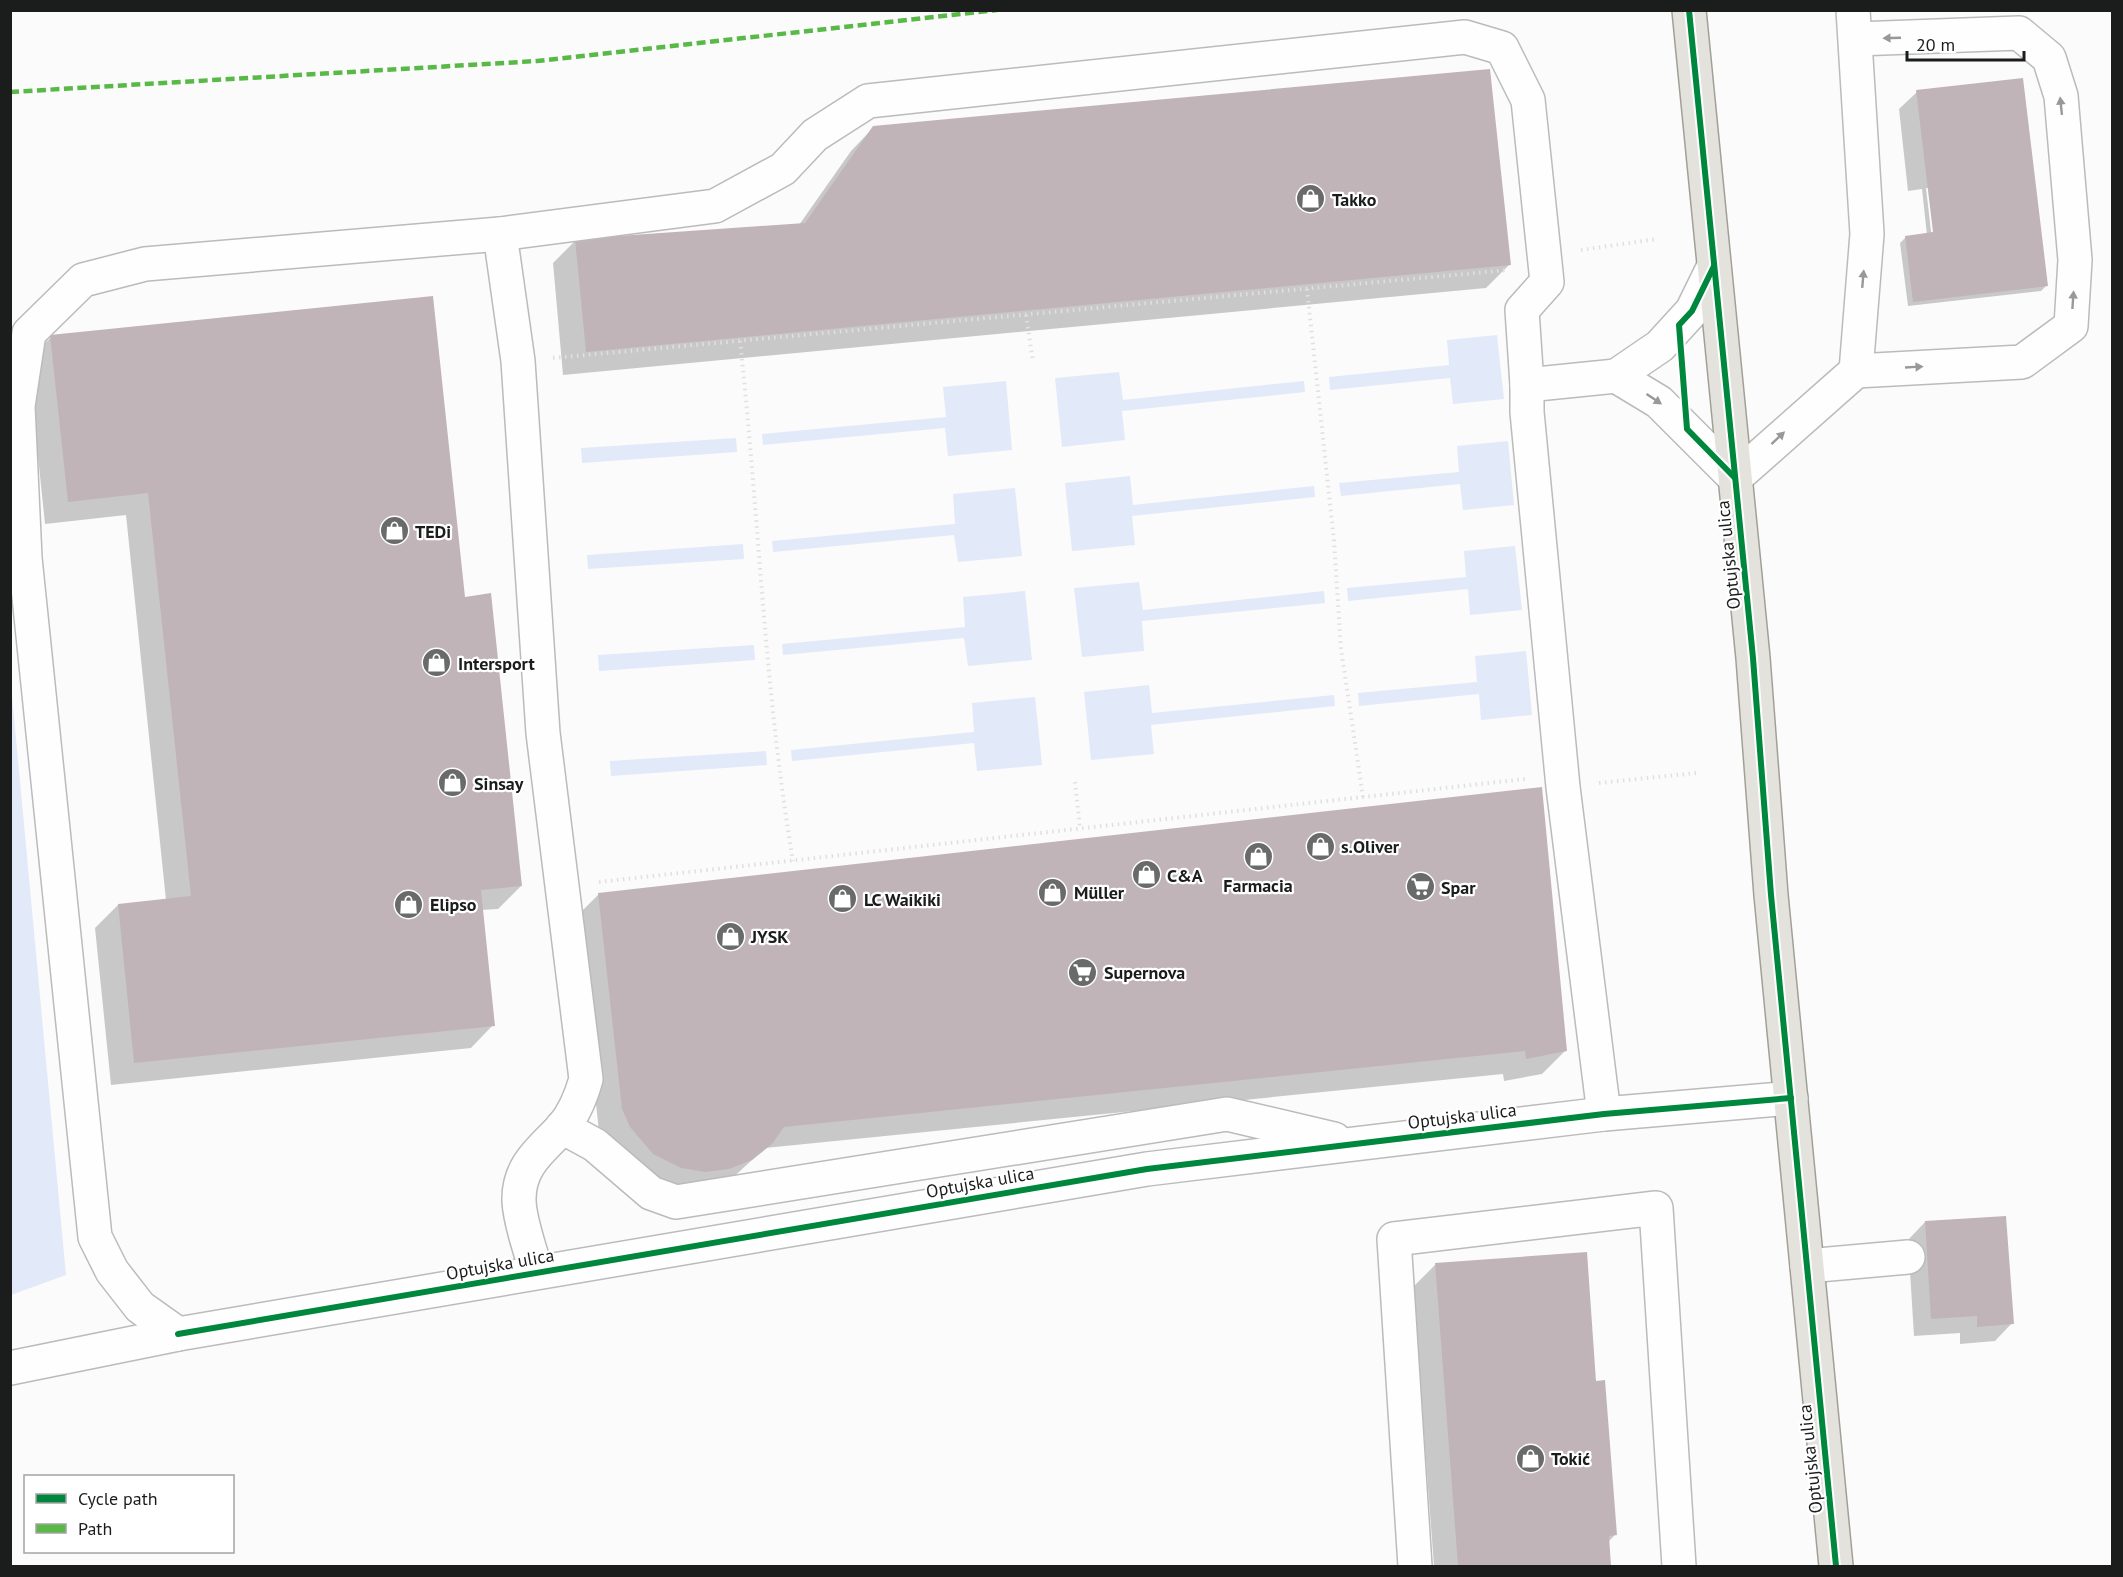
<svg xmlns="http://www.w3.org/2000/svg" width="2123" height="1577" font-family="'PT Sans',sans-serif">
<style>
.green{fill:#e2e9f9}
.shadow{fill:#0003;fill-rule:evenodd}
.building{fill:#c1b4b9}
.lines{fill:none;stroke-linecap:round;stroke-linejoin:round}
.minor-casing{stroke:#bbbbbc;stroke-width:36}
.major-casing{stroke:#a2a096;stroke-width:36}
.path{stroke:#e0e0e0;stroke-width:4;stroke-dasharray:1.5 4.5;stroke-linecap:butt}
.minor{stroke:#fefeff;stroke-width:33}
.major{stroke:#e4e2dd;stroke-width:33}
.quiet{stroke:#58b947;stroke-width:4.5;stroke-dasharray:9 4.5;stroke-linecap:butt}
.cycleway-casing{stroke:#fff;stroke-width:10}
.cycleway{stroke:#00873e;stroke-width:6}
.oneway{fill:#989899}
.labels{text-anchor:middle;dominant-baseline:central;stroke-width:4.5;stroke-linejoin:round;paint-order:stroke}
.poi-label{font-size:18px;font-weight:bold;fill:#1b1c1c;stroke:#fff;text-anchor:start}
.street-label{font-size:18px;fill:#1b1c1c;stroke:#fff}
</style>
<rect width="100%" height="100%" fill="#fbfbfc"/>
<!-- green -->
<g class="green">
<path d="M1497,335l7,64 -51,5 -3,-26 -120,12 -1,-13 120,-12 -2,-25z"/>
<path d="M1119,372l4,28 181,-19 1,11 -183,19 3,29 -63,7 -7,-69z"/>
<path d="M1006,381l6,69 -64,6 -3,-28 -182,17 -1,-11 184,-17 -3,-30z"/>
<path d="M736,438l1,14 -155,11 -1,-15z"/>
<path d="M1508,441l6,64 -51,5 -3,-26 -119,12 -2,-13 120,-11 -2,-26z"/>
<path d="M1130,476l3,29 181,-19 1,11 -183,19 3,29 -63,6 -7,-68z"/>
<path d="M1015,488l7,68 -64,6 -4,-27 -181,17 -1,-11 183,-17 -2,-30z"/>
<path d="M743,544l1,15 -156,10 -1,-14z"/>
<path d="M1515,546l7,64 -52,5 -2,-26 -120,12 -1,-13 119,-11 -2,-26z"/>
<path d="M1139,582l4,28 181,-19 1,12 -183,18 2,30 -62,6 -8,-69z"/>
<path d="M1025,591l7,69 -64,6 -4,-28 -181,17 -1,-11 183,-17 -2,-30z"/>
<path d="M754,645l1,15 -156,11 -1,-16z"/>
<path d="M1526,651l6,64 -51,5 -2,-26 -120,12 -1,-13 119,-11 -2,-26z"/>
<path d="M10,674l56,601 -55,20h-1z"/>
<path d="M1149,685l3,28 182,-18 1,11 -184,19 3,29 -63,6 -7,-68z"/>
<path d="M1035,697l7,68 -65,6 -3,-28 -182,18 -1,-11 183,-18 -2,-29z"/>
<path d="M766,751l1,14 -156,11 -1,-15z"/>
</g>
<!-- shadow -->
<g class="shadow">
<path d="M1917,92l130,193 -6,6 -133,15 -8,-63 6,-6 21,-2 -5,-46 -14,2 -9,-82zM1926,188h3l6,52h-3z"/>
<path d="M874,127l635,138 -23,23 -923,87 -10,-112 23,-23 223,-15 52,-74z"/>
<path d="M51,337l412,261 58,288 -23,23 -17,1 12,115 -22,23 -360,37 -16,-157 23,-23 48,-5 -40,-385 -81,9 -17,-164z"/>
<path d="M599,894l966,157 -23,23 -38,7 -1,-7 -738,74 -37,34 -71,8 -58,-58 -23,-215z"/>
<path d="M1925,1222l87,101 -17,18 -35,3v-11l-46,3 -6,-96z"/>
<path d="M1436,1264l179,271 -7,7 1,24h-175l-21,-279z"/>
</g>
<!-- building -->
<g class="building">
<path d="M1490,69l21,196 -925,87 -11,-113 230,-16 68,-97z"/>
<path d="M2023,78l25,208 -135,16 -8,-66 28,-4 -17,-142z"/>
<path d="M433,296l32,301 26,-4 31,293 -41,4 14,136 -361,37 -16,-159 73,-8 -43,-403 -80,9 -18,-167z"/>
<path d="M1542,787l25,264 -41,8 -1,-8 -741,76 -12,17 -20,16 -23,9 -24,3 -24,-4 -28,-14 -23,-27 -8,-18 -24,-216z"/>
<path d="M2006,1216l8,108 -37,3v-11l-46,3 -6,-98z"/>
<path d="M1587,1252l9,129 9,-1 12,155 -8,1 2,30h-153l-23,-303z"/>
</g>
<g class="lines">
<defs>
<g id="minor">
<path d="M500,234l18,127 25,372 43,346c-5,18 -12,35 -24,49 -21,22 -44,38 -43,73 1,23 12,49 17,71"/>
<path d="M1856,371l166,-9 49,-36 4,-66 -14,-164 -12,-38 -30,-25 -163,6"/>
<path d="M1616,376l43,26 76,76 121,-107 11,-137 -14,-224"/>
<path d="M1527,385l89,-9 44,-30 32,-35 22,-45"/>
<path d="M562,1127l33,18 56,48 25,9 551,-88 107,25"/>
<path d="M1807,1266l101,-9"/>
<path d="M178,1334l-38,-27 -28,-36 -17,-34 -70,-679 -7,-152 11,-73 54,-53 62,-16 355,-30 215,-28 68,-37 32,-34 53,-34 597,-64 37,11 26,52 19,182 -25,28 5,75v27l36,375 41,327"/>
<path d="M10,1368l168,-34 969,-165 457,-55 187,-16"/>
<path d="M1415,1566l-21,-327 262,-31 23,358"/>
</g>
<path id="major" d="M1689,10l64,648 18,237 65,671"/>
</defs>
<!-- minor casing -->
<use href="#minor" class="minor-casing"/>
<!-- major casing -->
<use href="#major" class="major-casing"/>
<!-- path -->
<g class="path">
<path d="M1581,250l76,-11"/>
<path d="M1307,289l27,252 7,108 22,148"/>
<path d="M1026,315l7,47"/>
<path d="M740,341c19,173 24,348 53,520"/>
<path d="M553,358l955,-88"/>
<path d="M1075,782l5,46"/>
<path d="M1599,783l97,-10"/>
<path d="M599,882l926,-103"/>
</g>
<!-- minor -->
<use href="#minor" class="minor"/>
<!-- major -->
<use href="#major" class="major"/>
<!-- quiet -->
<path class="quiet" d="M10,92l527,-31 460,-51"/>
<defs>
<g id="cycleway">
<path d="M1689,10l64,648 18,237 65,671"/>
<path d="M1714,266l-22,45 -13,14 8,104 48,49"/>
<path d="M178,1334l969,-165 457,-55 187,-16"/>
</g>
</defs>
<!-- cycleway casing -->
<use href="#cycleway" class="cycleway-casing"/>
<!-- cycleway -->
<use href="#cycleway" class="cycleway"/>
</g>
<!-- one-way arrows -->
<defs><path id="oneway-solid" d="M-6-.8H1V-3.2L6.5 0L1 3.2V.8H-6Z" transform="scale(1.5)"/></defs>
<g class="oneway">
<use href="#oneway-solid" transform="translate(1892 38) rotate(178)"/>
<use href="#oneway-solid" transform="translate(2061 106) rotate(-96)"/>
<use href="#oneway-solid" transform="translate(1863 279) rotate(-85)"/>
<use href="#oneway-solid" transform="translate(2073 300) rotate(-86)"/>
<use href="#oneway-solid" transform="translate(1914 367) rotate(-3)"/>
<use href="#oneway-solid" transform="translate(1654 399) rotate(34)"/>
<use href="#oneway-solid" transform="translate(1778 438) rotate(-43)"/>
</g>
<!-- icons -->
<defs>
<symbol id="shop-disc" viewBox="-11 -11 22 22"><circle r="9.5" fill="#696a6a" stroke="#fff"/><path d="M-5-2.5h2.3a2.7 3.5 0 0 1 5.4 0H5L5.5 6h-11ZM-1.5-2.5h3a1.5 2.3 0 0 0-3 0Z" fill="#fff"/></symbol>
<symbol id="supermarket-disc" viewBox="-11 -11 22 22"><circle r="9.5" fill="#696a6a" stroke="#fff"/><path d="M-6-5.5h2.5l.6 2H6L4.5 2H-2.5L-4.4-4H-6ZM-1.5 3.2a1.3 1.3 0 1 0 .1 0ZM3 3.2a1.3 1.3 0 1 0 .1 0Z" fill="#fff"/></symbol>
</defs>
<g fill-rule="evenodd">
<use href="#shop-disc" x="1294" y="182" width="33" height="33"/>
<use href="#shop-disc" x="378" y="514" width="33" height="33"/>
<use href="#shop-disc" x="420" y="646" width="33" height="33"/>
<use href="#shop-disc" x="436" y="766" width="33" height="33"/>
<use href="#shop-disc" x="1304" y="830" width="33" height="33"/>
<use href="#shop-disc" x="1242" y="840" width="33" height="33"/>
<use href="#shop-disc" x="1130" y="858" width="33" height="33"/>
<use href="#supermarket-disc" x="1404" y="870" width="33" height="33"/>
<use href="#shop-disc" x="1036" y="876" width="33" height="33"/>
<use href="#shop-disc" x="826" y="882" width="33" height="33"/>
<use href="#shop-disc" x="392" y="888" width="33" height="33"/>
<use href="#shop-disc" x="714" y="920" width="33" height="33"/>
<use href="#supermarket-disc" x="1066" y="956" width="33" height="33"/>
<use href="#shop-disc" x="1514" y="1442" width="33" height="33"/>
</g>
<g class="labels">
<!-- poi labels -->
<g class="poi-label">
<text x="1332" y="199">Takko</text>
<text x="415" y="531">TEDi</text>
<text x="458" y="663">Intersport</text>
<text x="474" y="783">Sinsay</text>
<text x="1341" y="846">s.Oliver</text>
<text x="1167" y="875">C&amp;A</text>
<text x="1258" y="885" text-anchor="middle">Farmacia</text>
<text x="1441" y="887">Spar</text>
<text x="1074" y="892">Müller</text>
<text x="864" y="899">LC Waikiki</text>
<text x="430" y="904">Elipso</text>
<text x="751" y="936">JYSK</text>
<text x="1104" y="972">Supernova</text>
<text x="1551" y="1458">Tokić</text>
</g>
<!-- street labels -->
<g class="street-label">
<text transform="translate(1728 555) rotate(-96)">Optujska ulica</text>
<text transform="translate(1462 1116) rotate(-7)">Optujska ulica</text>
<text transform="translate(980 1182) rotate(-10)">Optujska ulica</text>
<text transform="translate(500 1264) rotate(-10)">Optujska ulica</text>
<text transform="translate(1810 1459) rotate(-96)">Optujska ulica</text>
</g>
</g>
<!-- border -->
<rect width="2123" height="1577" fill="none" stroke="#1b1c1c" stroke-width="24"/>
<!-- legend -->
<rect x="24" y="1475" width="210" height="78" fill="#ffffff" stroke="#a4a4a4" stroke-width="1.5"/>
<rect x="36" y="1494" width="30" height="9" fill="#00873e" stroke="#a4a4a4" stroke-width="1.5"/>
<text x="78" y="1505" font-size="18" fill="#1b1c1c">Cycle path</text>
<rect x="36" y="1524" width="30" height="9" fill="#58b947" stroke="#a4a4a4" stroke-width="1.5"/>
<text x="78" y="1535" font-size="18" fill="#1b1c1c">Path</text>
<!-- scale -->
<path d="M1907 51v9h117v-9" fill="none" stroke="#1b1c1c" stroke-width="3"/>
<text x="1916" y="51" font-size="18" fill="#1b1c1c" stroke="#ffffff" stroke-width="4.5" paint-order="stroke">20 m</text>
</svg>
